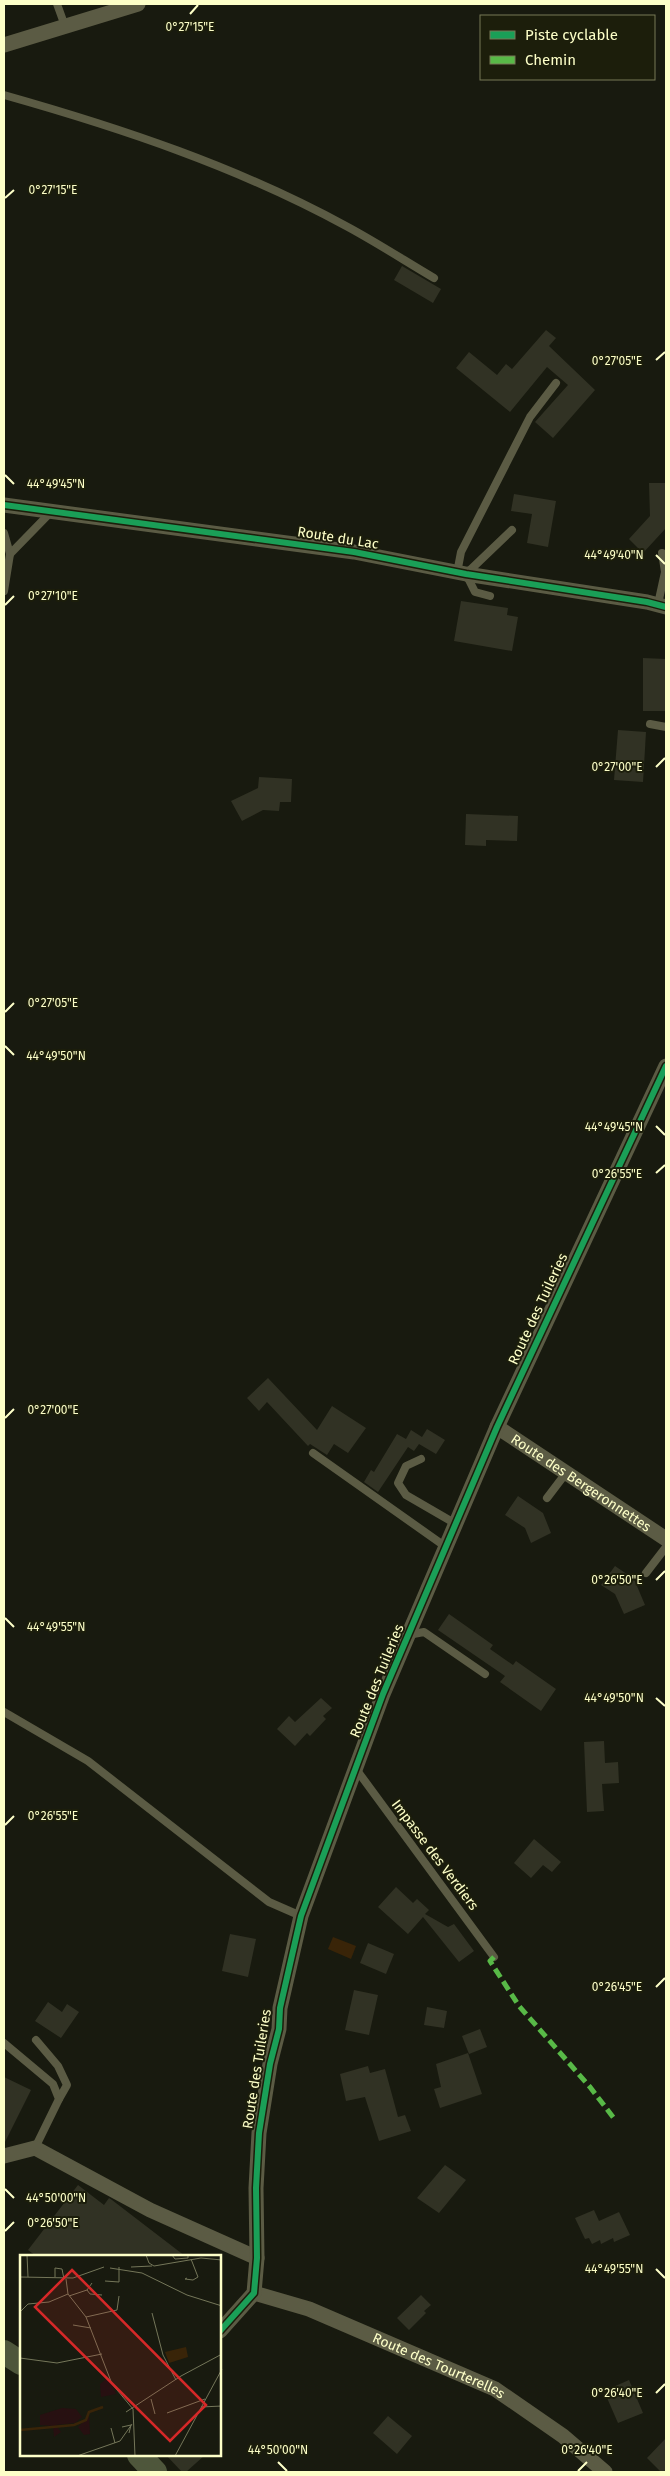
<svg xmlns="http://www.w3.org/2000/svg" width="670" height="2476" font-family="'Fira Sans',sans-serif">
<style>
.water{fill:#392408}
.building{fill:#313224}
.lines{fill:none;stroke-linecap:round;stroke-linejoin:round}
.service{stroke:#5b5b44;stroke-width:8}
.minor{stroke:#5b5b44;stroke-width:15}
.primary{stroke:#4e563b;stroke-width:24}
.quiet{stroke:#58b947;stroke-width:5;stroke-dasharray:10 5;stroke-linecap:butt}
.cycleway-casing{stroke:#1c1e0b;stroke-width:9}
.cycleway{stroke:#1a9f57;stroke-width:6}
.ticks{fill:none;stroke:#fdffc8;stroke-width:2}
.labels{text-anchor:middle;dominant-baseline:central;stroke-width:4;stroke-linejoin:round;paint-order:stroke}
.street-label{font-size:14px;fill:#fdffc8;stroke:#1c1e0b}
.inset-river{fill:none;stroke:#392408;stroke-width:2.5}
.inset-road{fill:none;stroke:#747659;stroke-width:1}
.view{fill:#d62828;fill-opacity:0.15;stroke:#d62828;stroke-width:2.5}
.inset-edge{fill:none;stroke:#fdffc8;stroke-width:2.5}
.ticks-label{font-size:12px;text-anchor:middle;fill:#fdffc8;stroke:#1c1e0b;stroke-width:4;stroke-linejoin:round;paint-order:stroke}
</style>
<rect width="100%" height="100%" fill="#181a0f"/>
<!-- water -->
<path class="water" d="M333,1937l23,9 -5,13 -23,-10z"/>
<!-- building -->
<g class="building">
<path d="M402,266l39,23 -8,14 -39,-23z"/>
<path d="M546,330l10,8 -7,8 46,44 -42,48 -18,-16 33,-37 -21,-18 -37,45 -54,-44 13,-16 28,23 9,-11 6,5z"/>
<path d="M649,483h17v45l-23,25 -14,-14 21,-23z"/>
<path d="M514,494l42,7 -8,46 -21,-4 5,-29 -21,-3z"/>
<path d="M461,601l47,7 -1,7 11,2 -6,34 -58,-10z"/>
<path d="M643,658l23,1v52h-23z"/>
<path d="M618,730l28,2 -3,50 -29,-2z"/>
<path d="M259,777l33,2 -1,23h-11l-1,9 -16,-1 -21,11 -11,-20 27,-13z"/>
<path d="M466,814l52,2 -1,25 -31,-1v6l-21,-1z"/>
<path d="M268,1378l49,52 15,-24 34,22 -18,25 -14,-9 -7,11 -17,-11 -2,2 -41,-44 -8,9 -12,-13z"/>
<path d="M427,1429l18,11 -9,14 -17,-10 -5,7 -6,-4 -30,45 -14,-10 7,-12 3,2 23,-38 9,5 5,-9 11,7z"/>
<path d="M518,1496l25,17 8,20 -20,10 -6,-15 -20,-13z"/>
<path d="M615,1566l19,13 11,26 -21,9 -9,-20 -14,-9z"/>
<path d="M449,1614l44,31 -3,4 23,16 3,-4 40,28 -15,22 -41,-29 5,-6 -67,-46z"/>
<path d="M321,1698l11,10 -9,8 3,3 -16,17 -3,-3 -12,13 -18,-17 12,-13 6,6z"/>
<path d="M604,1741l1,22 13,-1 1,21 -17,1 2,27 -17,1 -3,-70z"/>
<path d="M534,1839l27,23 -9,10 -9,-7 -12,13 -17,-15z"/>
<path d="M396,1887l17,16 4,-4 12,11 -4,4 23,13 6,-3 20,27 -15,11 -36,-45 -15,17 -30,-27z"/>
<path d="M230,1934l26,5 -8,38 -26,-6z"/>
<path d="M368,1943l26,11 -8,20 -26,-11z"/>
<path d="M354,1990l24,5 -9,40 -24,-5z"/>
<path d="M48,2002l14,10 5,-8 12,8 -18,26 -26,-17z"/>
<path d="M427,2007l20,4 -3,17 -20,-3z"/>
<path d="M480,2029l7,18 -18,7 -7,-18z"/>
<path d="M468,2053l14,41 -42,14 -6,-19 7,-2 -5,-23z"/>
<path d="M368,2066l2,7 15,-4 13,48 7,-2 6,16 -32,10 -14,-44 -19,4 -6,-27z"/>
<path d="M4,2077l27,13 -27,54z"/>
<path d="M445,2165l21,15 -27,33 -22,-15z"/>
<path d="M78,2185l26,20 5,-7 3,2 73,56h-149l-8,-6z"/>
<path d="M594,2210l5,11 20,-9 11,23 -16,7 -1,-4 -12,6 -1,-4 -8,4 -3,-6 -4,1 -10,-21z"/>
<path d="M421,2295l10,10 -7,6 2,2 -17,17 -12,-12z"/>
<path d="M629,2380l14,33 -25,10 -14,-32z"/>
<path d="M388,2416l24,20 -15,18 -24,-21z"/>
<path d="M666,2438v34h-5l-14,-14z"/>
<path d="M166,2455h39l-19,17h-4z"/>
</g>
<g class="lines">
<!-- service -->
<g class="service">
<path d="M57,4l8,22"/>
<path d="M4,95c117,33 234,72 342,131 30,16 59,35 88,52"/>
<path d="M4,533l6,21"/>
<path d="M457,573l4,-21 69,-135 26,-34"/>
<path d="M4,591l6,-37 40,-41"/>
<path d="M490,596l-15,-4 -9,-18 46,-44"/>
<path d="M658,604l7,-32 -3,-19"/>
<path d="M650,724l16,3"/>
<path d="M313,1453l133,94"/>
<path d="M421,1459l-15,7 -8,17 8,12 50,29"/>
<path d="M547,1498l19,-25"/>
<path d="M646,1573l20,-26"/>
<path d="M408,1635l16,-3 61,42"/>
<path d="M4,1712l84,49 181,141 32,14"/>
<path d="M356,1769l138,188"/>
<path d="M36,2040l22,26 9,19 -8,14"/>
<path d="M4,2043l49,41 6,15 -24,49"/>
</g>
<!-- minor -->
<g class="minor">
<path d="M4,45l134,-41"/>
<path d="M4,505l350,47 112,22 181,28 19,5"/>
<path id="s1" d="M497,1427l169,112"/>
<path d="M4,2156l31,-8 115,62 107,48"/>
<path id="s2" d="M254,2293l55,16 186,80 68,47 42,36"/>
<path d="M220,2331l34,-38 3,-35 -1,-70 3,-55 11,-69 9,-35 1,-21 21,-92 82,-222 114,-267 169,-361"/>
</g>
<!-- primary -->
<g class="primary">
<path d="M4,2352l17,11"/>
<path d="M139,2455l16,17"/>
</g>
<!-- quiet -->
<path class="quiet" d="M494,1957l-4,4 29,45 71,81 26,34"/>
<defs>
<g id="cycleway">
<path d="M4,505l350,47 112,22 181,28 19,5"/>
<path d="M220,2331l34,-38 3,-35 -1,-70 3,-55 11,-69 9,-35 1,-21 21,-92 82,-222 114,-267 169,-361"/>
</g>
</defs>
<!-- cycleway casing -->
<use href="#cycleway" class="cycleway-casing"/>
<!-- cycleway -->
<use href="#cycleway" class="cycleway"/>
</g>
<!-- ticks -->
<path class="ticks" d="M190,14l8,-9M5,198l9,-8M656,360l9,-8M5,475l9,9M656,555l9,9M5,605l9,-9M656,767l9,-9M5,1012l9,-9M5,1046l9,9M656,1126l9,9M656,1173l9,-8M5,1418l9,-9M656,1580l9,-9M5,1618l9,9M656,1698l9,8M5,1825l9,-9M656,1987l9,-9M5,2189l9,9M5,2231l9,-9M656,2269l9,9M656,2393l9,-9M278,2462l9,9M578,2471l9,-9"/>
<g class="labels">
<!-- street labels -->
<g class="street-label">
<text transform="translate(338 538) rotate(9)">Route du Lac</text>
<text transform="translate(538 1309) rotate(-65)">Route des Tuileries</text>
<text stroke="none"><textPath href="#s1" startOffset="101">Route des Bergeronnettes</textPath></text>
<text transform="translate(377 1681) rotate(-68)">Route des Tuileries</text>
<text transform="translate(435 1855) rotate(53)">Impasse des Verdiers</text>
<text transform="translate(257 2069) rotate(-81)">Route des Tuileries</text>
<text stroke="none"><textPath href="#s2" startOffset="199">Route des Tourterelles</textPath></text>
</g>
</g>
<!-- overview -->
<g transform="translate(20 2255)">
<rect width="201" height="201" fill="#181a0f"/>
<path d="M85,125h5l6,14 -15,3 -1,-13zM42,153l14,1 6,8 -7,6 -19,2 5,7 -7,5 -1,-11 -13,-1v-10zM69,161l1,18 -6,1 -6,-8z" fill="#271011"/>
<path d="M166,92l2,10 -19,6 -4,-11z" fill="#392408"/>
<path class="inset-river" d="M0,175l54,-5 12,-5 3,-8 14,-5"/>
<path class="inset-road" d="M7,0l1,22M126,0l3,8 5,3 47,-8 21,2M152,0l3,4 13,-1v-3M111,12l21,-1M90,13l32,5 45,22 35,11M0,22l53,1 31,-11M35,22v-9l7,1 2,10M167,23l-2,1 8,1 5,-3 -7,-18M46,24l2,15 18,23 26,67 21,25 2,47M85,26l14,1v-15M67,35l3,4 12,1M49,41l18,-6 5,-7M0,57l8,-8 21,-2 19,-8M132,58l11,42 13,25M66,62l31,-7 2,-14M53,70l18,3M0,103l37,5 45,-9M131,144l4,15M181,152l21,-1M106,157l55,-36 41,-22M147,158l38,-14M102,172l9,-2 -2,8M91,173l4,15M57,201l43,-15 12,-17M155,201l47,-87"/>
<path class="view" d="M52,15l134,135 -36,36 -135,-134z"/>
<rect width="201" height="201" class="inset-edge"/>
</g>
<g class="ticks-label">
<text x="190" y="31">0°27'15"E</text>
<text x="53" y="194">0°27'15"E</text>
<text x="617" y="365">0°27'05"E</text>
<text x="56" y="488">44°49'45"N</text>
<text x="614" y="559">44°49'40"N</text>
<text x="53" y="600">0°27'10"E</text>
<text x="617" y="771">0°27'00"E</text>
<text x="53" y="1007">0°27'05"E</text>
<text x="56" y="1060">44°49'50"N</text>
<text x="614" y="1131">44°49'45"N</text>
<text x="617" y="1178">0°26'55"E</text>
<text x="53" y="1414">0°27'00"E</text>
<text x="617" y="1584">0°26'50"E</text>
<text x="56" y="1631">44°49'55"N</text>
<text x="614" y="1702">44°49'50"N</text>
<text x="53" y="1820">0°26'55"E</text>
<text x="617" y="1991">0°26'45"E</text>
<text x="56" y="2202">44°50'00"N</text>
<text x="53" y="2227">0°26'50"E</text>
<text x="614" y="2273">44°49'55"N</text>
<text x="617" y="2397">0°26'40"E</text>
<text x="278" y="2454">44°50'00"N</text>
<text x="587" y="2454">0°26'40"E</text>
</g>
<!-- border -->
<rect width="670" height="2476" fill="none" stroke="#fdffc8" stroke-width="10"/>
<!-- legend -->
<rect x="480" y="15" width="175" height="65" fill="#1c1e0b" stroke="#767857"/>
<rect x="490" y="31" width="25" height="8" fill="#1a9f57" stroke="#767857"/>
<text x="525" y="40" font-size="15" fill="#fdffc8">Piste cyclable</text>
<rect x="490" y="56" width="25" height="8" fill="#58b947" stroke="#767857"/>
<text x="525" y="65" font-size="15" fill="#fdffc8">Chemin</text>
</svg>
